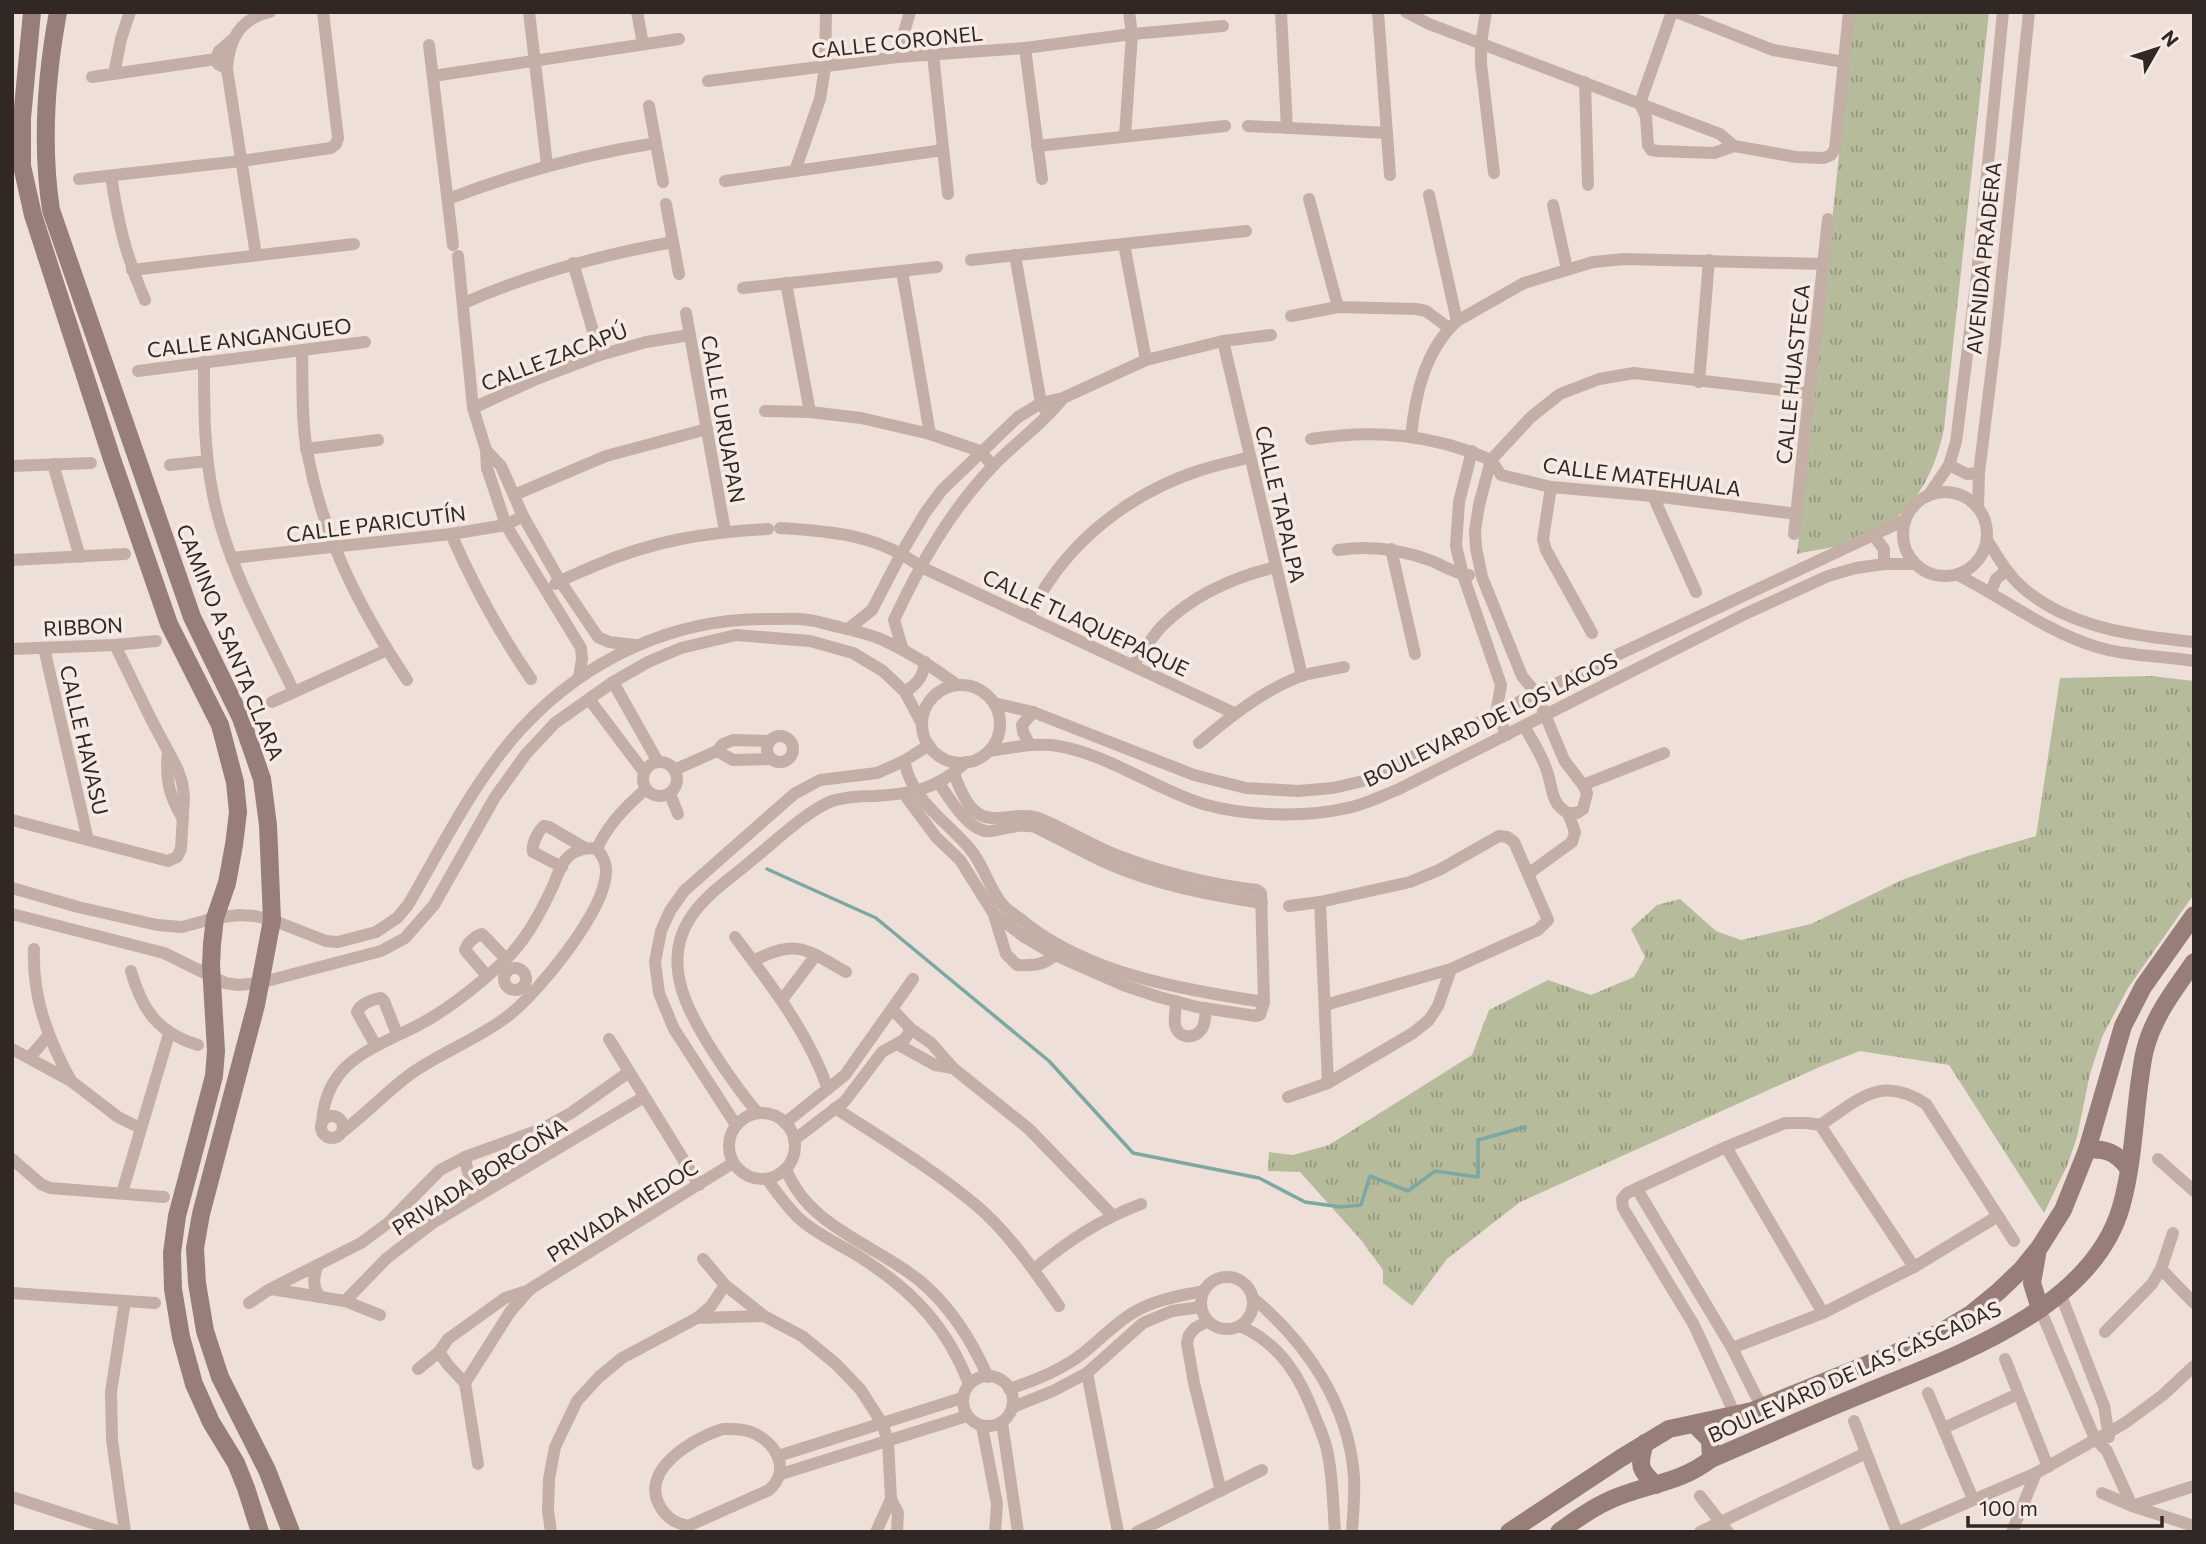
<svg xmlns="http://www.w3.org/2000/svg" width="2206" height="1544" font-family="Commissioner,sans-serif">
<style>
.grass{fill:url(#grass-tufts)}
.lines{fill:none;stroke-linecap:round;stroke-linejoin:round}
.stream{stroke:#7ba8a2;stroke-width:3.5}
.minor{stroke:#c4afa6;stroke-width:12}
.secondary{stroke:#987e78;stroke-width:18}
.labels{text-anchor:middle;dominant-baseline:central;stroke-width:7;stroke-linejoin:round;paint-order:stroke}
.street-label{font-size:21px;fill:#312826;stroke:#f6ebe4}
</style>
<defs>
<pattern id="grass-tufts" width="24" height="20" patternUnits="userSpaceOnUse" patternTransform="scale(1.75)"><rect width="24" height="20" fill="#b6bb9b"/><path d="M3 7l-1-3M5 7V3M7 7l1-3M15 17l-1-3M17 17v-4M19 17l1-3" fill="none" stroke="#95987e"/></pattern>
</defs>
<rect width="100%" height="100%" fill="#eee0d9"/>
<!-- grass -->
<g class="grass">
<path d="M1854,12h135l-45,417c-11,54 -39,97 -94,114 -17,5 -36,7 -53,11z"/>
<path d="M2151,676l43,5v213l-66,94 -26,49 -12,37 -13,63 -10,29 -23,47 -95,-148 -89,-14 -36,14 -304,137 -73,57 -35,47 -29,-23v-13l-22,-30 -61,-68 -32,-1 1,-19 24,3 36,-10 143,-90 17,-45 59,-30 43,15 43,-18 11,-20 -14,-28 26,-24 23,-6 36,32 25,9 70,-16 91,-44 66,-24 68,-20 24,-158z"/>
</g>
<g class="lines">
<!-- stream -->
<path class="stream" d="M767,869l109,49 173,143 84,92 126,25 46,24 36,5 20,-2 9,-29 38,15 27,-20 43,6v-37l47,-13"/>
<!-- minor -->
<g class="minor">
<path d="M529,12l18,153"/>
<path d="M637,12l6,32"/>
<path d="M1281,12l6,116"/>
<path d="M1378,12l12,163"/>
<path d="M1406,12l23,12 291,110 14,12 62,11 28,1 7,-3 4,-6 14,-137"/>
<path d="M1486,12l-5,31v21l13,109"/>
<path d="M1672,12l-32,91 6,14 2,28 3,5 7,1 56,2 20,-7"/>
<path d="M1676,12l97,38 71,12"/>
<path d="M232,40l-13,11 -3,8 2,5 9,5c2,-29 12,-50 43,-57"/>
<path d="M429,45l24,200"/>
<path d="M1025,48l17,131"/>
<path d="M933,55l15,139"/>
<path d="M897,57l13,-45"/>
<path d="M227,69l29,186"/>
<path d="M114,74l7,-35 9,-27"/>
<path d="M433,76l246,-37"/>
<path d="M92,77l124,-18"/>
<path d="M708,81l189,-24 128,-9 107,-14 91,-8"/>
<path d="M1585,82l3,103"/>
<path d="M649,106l14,76"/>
<path d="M1248,126l139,7"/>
<path d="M1125,136l7,-102 -3,-22"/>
<path d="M1037,146l188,-20"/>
<path d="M795,171l25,-72 5,-31 1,-56"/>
<path d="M111,176c7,46 15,81 34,124"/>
<path d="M79,179l162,-18 90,-13 5,-4 2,-6 -15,-126"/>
<path d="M725,181l218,-31"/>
<path d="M1429,195l28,126"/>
<path d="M448,199c68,-26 136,-45 208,-56"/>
<path d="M1309,199l29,108"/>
<path d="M666,204l13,70"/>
<path d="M1553,205l14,64"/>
<path d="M1124,244l22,116"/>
<path d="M1015,255l26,148 4,7"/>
<path d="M458,256l15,152 13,42 1,18 19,57 75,123 1,11 -3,18"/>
<path d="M971,260l275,-29"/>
<path d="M573,263l27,92"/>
<path d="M132,270l222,-26"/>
<path d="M902,271l28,163"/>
<path d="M786,283l24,129"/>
<path d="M743,288l194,-21"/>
<path d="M464,303c68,-30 137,-48 209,-61"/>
<path d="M686,313l39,218"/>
<path d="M1291,316l47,-9 78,2 10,2 23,17"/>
<path d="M1223,341l79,335"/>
<path d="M302,350c1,33 -1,69 5,101 16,86 52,157 100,229"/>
<path d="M204,362c0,45 0,89 9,133 14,70 51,134 81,197"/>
<path d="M138,371l227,-29"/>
<path d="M1699,382l10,-122"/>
<path d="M473,408l61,-28 66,-25 46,-13 44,-7"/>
<path d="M765,411l45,1 51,6 69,16 50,17 13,15"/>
<path d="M1411,437c4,-42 14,-87 46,-116l67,-38 69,-21 32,-3 198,5"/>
<path d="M1311,439c64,-10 121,-5 180,21"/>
<path d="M306,449l72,-9"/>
<path d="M486,450l15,16 22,50 37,65 38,56 11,5 26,3"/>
<path d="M1472,451l-13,51 -3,44 7,29 38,110 -5,28 11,22"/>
<path d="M1491,460l10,15 50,12 102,9 144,18"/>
<path d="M53,464l27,93"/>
<path d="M170,465l37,-4"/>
<path d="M1949,465l18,9 12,-1"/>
<path d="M12,466l79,-3"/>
<path d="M1551,487l-8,52 3,11 46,83"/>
<circle cx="1945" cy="534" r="42"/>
<path d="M514,495l92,-39 101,-27"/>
<path d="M1653,496l43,96"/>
<path d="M1928,496l21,-31 7,-23 21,-167 26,-263"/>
<path d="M1978,508l1,-35 16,-130 34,-331"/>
<path d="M780,528c51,3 99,7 141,39l313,146"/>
<path d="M451,534c23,53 47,97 80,145"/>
<path d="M1794,534l34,-315"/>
<path d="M1874,536l10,13v15"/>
<path d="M1987,540c11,17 20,34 35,47 46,41 113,49 172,55"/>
<path d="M1391,549l24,105"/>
<path d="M1338,550c33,-5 62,-1 94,11 12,5 24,13 37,14"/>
<path d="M232,558l219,-24 55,-9 17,-9"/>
<path d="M12,560l113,-6"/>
<path d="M1958,575c47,24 89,57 139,72 28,9 67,9 97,14"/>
<path d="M555,584c12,-7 26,-12 39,-18 58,-25 112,-34 174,-37"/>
<path d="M1991,592l5,-13 10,-8"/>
<path d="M1028,616c7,-12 14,-25 22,-36 35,-51 90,-90 148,-109 17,-6 35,-9 52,-14"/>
<path d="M848,629l24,-19 30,-58 23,-39 17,-23 76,-73 23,-14 22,-5 83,-38 77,-19 48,-6"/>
<path d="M44,648l44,192"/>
<path d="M12,649l103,-4 41,-4"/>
<path d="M903,650l-9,-30c26,-56 56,-109 99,-154 23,-24 50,-42 70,-68"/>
<path d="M1133,665c9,-12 18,-27 29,-39 31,-31 72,-49 114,-59"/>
<path d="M613,682l45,80"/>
<circle cx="961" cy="724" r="39"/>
<path d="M905,692c13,-9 18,-15 20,-30"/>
<path d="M589,699l55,73"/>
<path d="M272,702l115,-52"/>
<path d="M994,703l39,9 161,63 52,13 52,3 35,-3 34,-8 169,-87 369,-173"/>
<path d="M1524,726c8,14 18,29 23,45 6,17 3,32 21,42h9l6,-4 4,-16 -4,-8 -19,-25 -28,-67 -14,-17 -40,-99 -6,-29 -1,-17 4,-26 12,-45 40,-43 29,-23 39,-15 35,-6 175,20"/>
<circle cx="780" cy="749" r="13"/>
<path d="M1199,743c31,-26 63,-52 102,-67 13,-4 29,-6 43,-9"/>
<path d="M1030,745l-7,-13 -1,-7 11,-13"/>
<path d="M717,751l16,9 38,-1"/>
<path d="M989,751c23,-3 46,-9 69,-5 49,8 97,43 145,58 42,12 101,14 144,4 17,-3 34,-12 50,-18l348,-176 83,-38 28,-8 28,-4h31"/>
<path d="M168,753c-3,25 1,43 15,66"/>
<path d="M904,761c10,43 41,58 66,88 14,16 19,40 33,56 5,6 14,11 20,16 65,53 161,69 241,81"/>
<circle cx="660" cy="779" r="17"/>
<path d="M674,770l43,-19 6,-7 10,-4 37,1"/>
<path d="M939,783c10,15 31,51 52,48 15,-2 29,-8 44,-4 25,12 49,26 74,37 48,21 101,31 153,39"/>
<path d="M1583,785l81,-32"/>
<path d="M670,794l8,20"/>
<path d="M904,794l32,43 24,23 34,54 29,22 32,19 68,30 36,12 38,10 59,9 4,-1 4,-13 -3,-109 -4,-3c-49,-6 -97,-18 -143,-36 -27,-11 -52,-27 -79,-37 -14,-3 -26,1 -41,1 -23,1 -33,-26 -40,-44"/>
<path d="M12,820l156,41 9,-4 4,-8 3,-52 -2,-15 -5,-14 -26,-49 -36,-74"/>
<path d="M597,849c10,-24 29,-43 48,-59"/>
<path d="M562,867l-29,-15c-2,-7 5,-21 11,-26l5,1 36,21"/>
<path d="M1528,874l44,-32 3,-10 -7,-19"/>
<path d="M12,888l66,19 79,18 25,2 33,-9 24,-3 16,1 17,4 54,21 12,1 38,-10 21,-14 11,-13c35,-60 67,-126 114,-177 65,-70 154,-111 249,-109 12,0 25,-1 37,1 11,1 21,5 31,7 15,4 32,7 46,14 26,12 49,27 72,44"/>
<path d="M1320,902l8,181"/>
<path d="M1289,906l31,-4 90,-20 29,-12 60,-34 8,1 7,5 34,78 -10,10 -87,39 -126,36"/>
<path d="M12,914l152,39 61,30 13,2 21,-2 122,-32 24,-13 29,-33 61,-108 31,-43 29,-31 58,-41 35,-20 33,-14 55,-13 74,6 43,12 30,18 22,21 17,32"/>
<path d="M994,915l12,39 11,11c16,1 33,0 42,-16"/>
<path d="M735,937c36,48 73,95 93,152"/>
<path d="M34,949c-2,48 14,90 37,132"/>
<path d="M753,961c44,-23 54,-11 93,11"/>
<circle cx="515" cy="979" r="11"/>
<path d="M131,971c11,39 27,62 67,74"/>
<path d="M487,976l-22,-26c2,-7 10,-14 17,-16l3,3 21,22"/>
<path d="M782,1000l34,-45"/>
<path d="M1176,1001c0,8 -2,16 -1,24 3,13 18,15 26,5 5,-6 4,-15 5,-22"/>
<path d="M893,1010l18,19 20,14 22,25 76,61 83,86"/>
<path d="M609,1039l90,146"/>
<path d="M897,1044l38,21 18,3"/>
<path d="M376,1046l-19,-34c3,-8 16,-13 24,-14l3,3 13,33"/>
<path d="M12,1049l59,32 47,36 22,11"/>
<path d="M30,1057l18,-21"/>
<path d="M1288,1097l40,-14 85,-50 16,-13 9,-14 13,-37"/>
<path d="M835,1108c48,31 98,61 142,98 31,26 59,67 82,100"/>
<circle cx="762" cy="1146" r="33"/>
<path d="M758,1113c-17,-19 -30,-39 -44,-60 -25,-39 -53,-88 -25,-133 14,-24 41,-41 62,-59 20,-16 58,-52 81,-60 13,-4 28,-5 42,-5 39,-2 63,-7 92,-34"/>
<circle cx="332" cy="1127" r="11"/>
<path d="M322,1122c5,-68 61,-75 109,-104 25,-15 47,-33 68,-52 25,-22 40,-50 54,-80 4,-9 7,-21 14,-28 7,-8 20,-11 30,-9 6,7 10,14 9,24 -2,39 -67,119 -98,143 -30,23 -66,36 -96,57 -25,18 -46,41 -70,59"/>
<path d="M785,1123l60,-48 68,-96"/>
<path d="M736,1125l-62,-96 -15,-36 -4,-31 6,-31 9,-20 14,-20 110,-97 26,-14 57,-7 27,-12 25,-16"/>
<path d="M1820,1125l94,142"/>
<path d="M794,1140l51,-39 37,-49 23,-13 6,-10"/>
<path d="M1726,1147l97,166"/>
<path d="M465,1157c2,16 5,25 17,36"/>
<path d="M12,1159l29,25 9,4 114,9"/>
<path d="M2158,1159l36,32"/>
<path d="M786,1169c22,58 89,75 134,112 30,25 52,60 68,96"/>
<path d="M767,1179c11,15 21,30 35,42 19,16 44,26 64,40 49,32 82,68 103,123"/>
<path d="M1637,1189l95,159 24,48 7,10"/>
<path d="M122,1193l47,-159"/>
<path d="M703,1259l22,26 39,31"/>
<path d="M318,1265c-5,11 -6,22 2,32"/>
<path d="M1034,1269c34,-28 65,-49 107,-65"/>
<path d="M2161,1269l33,34"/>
<circle cx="1227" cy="1303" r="26"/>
<path d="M271,1289l74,12 35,14"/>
<path d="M12,1293l143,10"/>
<path d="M2060,1293l44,113 5,31"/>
<path d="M1253,1298c54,45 96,107 101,179 1,18 -1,37 -2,55"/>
<path d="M125,1301l-14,91 1,48 13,92"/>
<path d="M345,1301l42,-43 47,-36 210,-125"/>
<path d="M249,1303l21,-14 91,-46 27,-20 52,-53 25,-13 77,-28 29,-16 58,-41"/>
<path d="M2040,1309l55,130 12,12 25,55 62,-20"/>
<path d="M697,1318l14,-12 14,-21"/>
<path d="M1208,1321l-13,7 -6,7 -2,8 7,40 27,108"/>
<path d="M1240,1326c41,18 61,52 76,93 4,10 9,21 11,31 6,25 6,56 8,82"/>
<path d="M2105,1332l47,-48 9,-15 12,-36"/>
<path d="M1732,1348l91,-35 91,-46 84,-51"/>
<path d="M439,1352l9,13 17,18 13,81"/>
<path d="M2005,1359l43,108"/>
<path d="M418,1369l21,-17 9,-13 57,-41 25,-8"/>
<path d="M1087,1373l31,159"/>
<circle cx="988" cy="1401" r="25"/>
<path d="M465,1383l45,-71 20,-23 203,-126"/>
<path d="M1009,1389c25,-8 52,-19 73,-35 18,-14 34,-32 54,-43 21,-12 44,-15 67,-20"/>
<path d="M1928,1393l45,106"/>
<path d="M1013,1407l40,-16 34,-18 56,-50 29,-12 29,-4"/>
<path d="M1738,1415l-6,-7 -38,-83 -71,-117 -1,-9 5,-6 99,-46 59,-24h22l13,2c39,-25 60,-51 106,-21l88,137"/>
<path d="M1854,1421l43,111"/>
<path d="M1002,1422l16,110"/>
<path d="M982,1426l15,78 -2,28"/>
<path d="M1944,1428l74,-34"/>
<path d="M723,1429c9,0 19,-1 28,3 25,10 41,38 18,58l-81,36c-12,-3 -20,-7 -27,-18 -24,-37 32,-70 62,-79z"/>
<path d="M778,1456l184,-58"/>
<path d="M781,1474l186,-58"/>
<path d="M2102,1493l30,13 62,20"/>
<path d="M1700,1496l28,36"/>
<path d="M12,1497l108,35"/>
<path d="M551,1532l-3,-21 1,-32 6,-32 22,-46 22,-24 23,-19 75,-40 67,-2 38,20 34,28 24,25 22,34 6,18 3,58 7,14 -1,19"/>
<path d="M876,1532l15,-33"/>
<path d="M1137,1532l125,-62"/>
<path d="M1700,1532l166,-79"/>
<path d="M1899,1532l137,-59 89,-50 38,-28 31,-29"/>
<path d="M2012,1532l24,-59"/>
</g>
<!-- secondary -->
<g class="secondary">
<path d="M32,12l-10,106v48l11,49 79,244 57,165 51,101 15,57 3,30 -4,33 -7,38 -12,35 -3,26 -1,21 5,86 -2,25 -37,140 -5,37 1,36 8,48 13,47 17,38 25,41 10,25 14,44"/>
<path d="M58,12c-12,65 -17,132 -7,198l141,407 49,101 21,61 6,46 4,95 -16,85 -55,209 -6,34 2,35 8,48 15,46 47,93 24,62"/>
<path d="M2087,1150c19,-2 30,3 41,18"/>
<path d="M2037,1255l-5,28 8,26"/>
<path d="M1695,1425l15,15 1,19"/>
<path d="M1645,1443c-7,22 -6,27 11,42"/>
<path d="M1509,1532l112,-74 48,-29 83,-18 148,-60 41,-19 30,-18 27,-22 24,-23 17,-21 24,-38 24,-60 36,-124 20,-39 51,-72"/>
<path d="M1559,1532c16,-12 33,-24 51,-32 35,-16 69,-16 101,-41 49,-21 98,-43 147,-63 90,-38 233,-84 263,-189 11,-38 13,-81 18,-121 2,-12 3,-25 6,-36 8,-33 30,-61 49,-88"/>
</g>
</g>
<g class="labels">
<!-- street labels -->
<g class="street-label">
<text transform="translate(897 41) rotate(-6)">CALLE CORONEL</text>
<text transform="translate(1983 258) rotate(-84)">AVENIDA PRADERA</text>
<text transform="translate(249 337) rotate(-7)">CALLE ANGANGUEO</text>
<text transform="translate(554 356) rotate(-21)">CALLE ZACAPÚ</text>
<text transform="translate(1792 374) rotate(-84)">CALLE HUASTECA</text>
<text transform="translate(724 419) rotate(80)">CALLE URUAPAN</text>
<text transform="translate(1642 476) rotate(7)">CALLE MATEHUALA</text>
<text transform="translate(1281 504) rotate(77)">CALLE TAPALPA</text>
<text transform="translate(376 523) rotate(-7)">CALLE PARICUTÍN</text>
<text transform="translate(1086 622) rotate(25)">CALLE TLAQUEPAQUE</text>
<text transform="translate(83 626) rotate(-3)">RIBBON</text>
<text transform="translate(231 642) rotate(68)">CAMINO A SANTA CLARA</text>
<text transform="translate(1490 719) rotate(-26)">BOULEVARD DE LOS LAGOS</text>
<text transform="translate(85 740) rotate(77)">CALLE HAVASU</text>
<text transform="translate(479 1176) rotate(-32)">PRIVADA BORGOÑA</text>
<text transform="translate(622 1210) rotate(-32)">PRIVADA MEDOC</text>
<text transform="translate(1854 1371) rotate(-24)">BOULEVARD DE LAS CASCADAS</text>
</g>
</g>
<!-- border -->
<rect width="2206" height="1544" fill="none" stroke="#312826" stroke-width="28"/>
<!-- north arrow -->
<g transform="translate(2157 49) rotate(51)" stroke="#f6ebe4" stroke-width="5" paint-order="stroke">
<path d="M0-5L12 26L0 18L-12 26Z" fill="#312826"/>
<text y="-10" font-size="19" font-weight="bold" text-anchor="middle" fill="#312826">N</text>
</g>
<!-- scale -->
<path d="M1968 1516v10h194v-10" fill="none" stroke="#312826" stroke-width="3.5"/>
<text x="1979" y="1516" font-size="21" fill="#312826" stroke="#f6ebe4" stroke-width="5" paint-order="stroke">100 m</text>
</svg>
